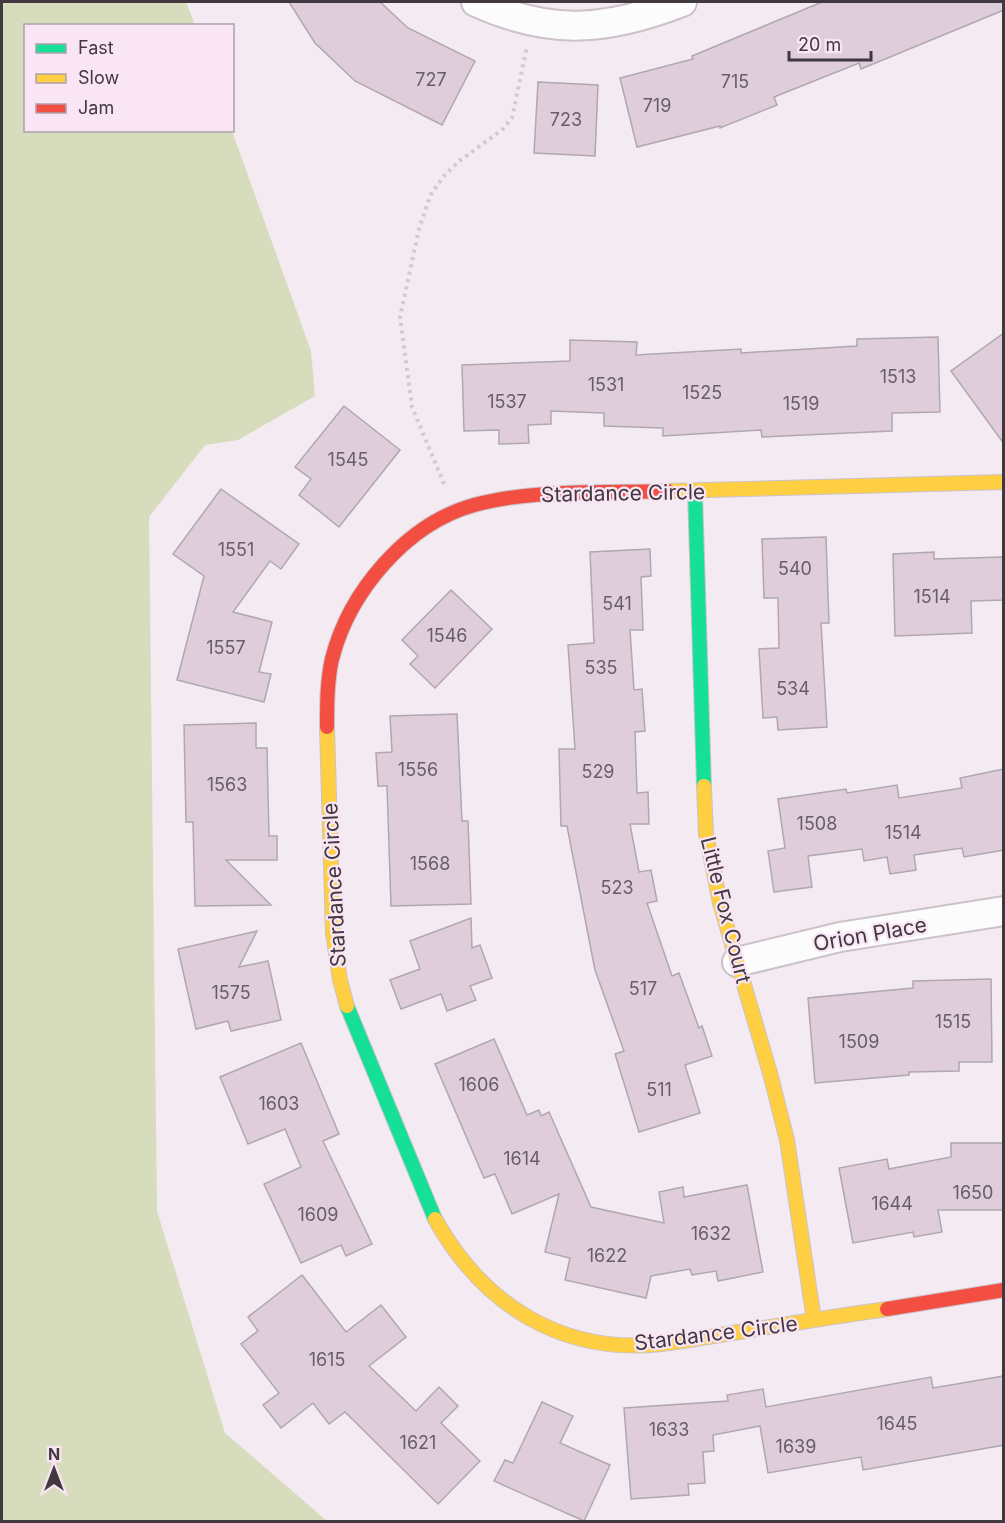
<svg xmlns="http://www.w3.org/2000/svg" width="1005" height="1523" font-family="Inter,sans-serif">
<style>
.green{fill:#d7dcbc}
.building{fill:#dfcddb;stroke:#afa8ae;stroke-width:1.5}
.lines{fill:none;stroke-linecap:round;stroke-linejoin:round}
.street-casing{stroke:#cbc3c9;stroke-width:32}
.fast-casing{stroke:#cbc3c9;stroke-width:16}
.slow-casing{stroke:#cbc3c9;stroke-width:16}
.jam-casing{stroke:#cbc3c9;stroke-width:16}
.path{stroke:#d0cacf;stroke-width:4;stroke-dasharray:3 4.5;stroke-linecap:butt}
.street{stroke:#fdfcfd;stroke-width:28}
.fast{stroke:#16e098;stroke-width:14}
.slow{stroke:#ffcf43;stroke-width:14}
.jam{stroke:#f24e42;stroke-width:14}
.labels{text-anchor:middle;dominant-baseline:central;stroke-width:4.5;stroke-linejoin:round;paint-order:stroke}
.number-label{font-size:18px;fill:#685e66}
.street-label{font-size:21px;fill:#41393f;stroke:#f9e5f4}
</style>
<rect width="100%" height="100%" fill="#f4eaf2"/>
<!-- green -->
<path class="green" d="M2,2h184l9,23 -169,1v104l206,1 79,220 4,45 -77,44 -33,5 -56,72 8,694 68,222 102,88h-325z"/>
<!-- building -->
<g class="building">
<path d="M289,2h91l28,26 67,33 -33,64 -87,-44 -40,-38z"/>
<path d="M822,2h182v8l-143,59 -2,-6 -85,34 3,8 -57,23v-2l-83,21 -17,-69 73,-19 -1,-3z"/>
<path d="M538,82l60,3 -3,71 -61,-3z"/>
<path d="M1004,333v111l-53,-73z"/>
<path d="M938,337l2,75 -48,1v18l-130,6 -1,-7 -98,6v-8l-59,-2v-13l-53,-2v13l-23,1 1,18 -30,1v-14l-35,1 -2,-66 108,-4v-21l67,2 -1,13 105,-6v4l116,-7v-7z"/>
<path d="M344,406l56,44 -61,77 -40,-32 12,-16 -16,-12z"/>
<path d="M221,489l78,55 -18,25 -11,-8 -37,51 39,10 -13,50 12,2 -7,28 -87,-22 27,-104 -31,-22z"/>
<path d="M826,537l3,86h-8l6,104 -49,3 -1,-13 -14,1 -4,-69 20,-1 -1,-50h-14l-2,-59z"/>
<path d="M650,549l1,27 -10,1 2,53h-13l4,60 8,-1 3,42 -10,1 2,61 11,-1 1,32h-19l9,48 12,-2 6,31 -10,2 25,73 7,-3 20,55 3,-2 10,30 -27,9 15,48 -61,19 -24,-78 9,-3 -29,-81 -28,-144h-6l-2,-77h16l-7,-104 26,-2 -4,-91z"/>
<path d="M934,552v7l70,-2v43l-33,1 1,32 -77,3 -2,-82z"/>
<path d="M451,590l41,39 -57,59 -25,-24 8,-8 -16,-16z"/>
<path d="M457,714l5,107h6l3,83 -80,2 -4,-120h-9l-2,-33 16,-1 -2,-36z"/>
<path d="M256,723v25h11l2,88h8v24h-51l45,45 -76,1 -2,-84h-7l-2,-97z"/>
<path d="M1004,769v81l-40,7 -2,-9 -48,7 2,15 -26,4 -3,-17 -23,4 -2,-12 -54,7 4,31 -38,5 -6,-41 17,-3 -7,-49 68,-10 1,4 50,-8 2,13 63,-10 -2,-10z"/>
<path d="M471,918l1,30 8,-3 12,33 -22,8 6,14 -29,11 -6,-17 -40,15 -11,-29 30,-11 -10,-28z"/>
<path d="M257,931l-18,36 29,-6 13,59 -50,11 -3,-10 -32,8 -18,-80z"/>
<path d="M991,979l1,83h-33v9l-50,1v3l-94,8 -7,-85 105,-10v-7z"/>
<path d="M494,1039l33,76 12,-5 2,6 8,-4 42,95 73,16 -5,-31 24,-5 1,10 63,-12 16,87 -45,9 -2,-10 -24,4 -2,-6 -39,7 -5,22 -81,-18 5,-22 -25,-6 14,-58 -47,20 -17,-40 -11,4 -49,-114z"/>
<path d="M301,1043l38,91 -16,7 49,103 -26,12 -5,-11 -40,18 -37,-79 37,-17 -16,-38 -37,15 -28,-67z"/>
<path d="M951,1143h53v67h-66l4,22 -28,5 -1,-5 -60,11 -14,-75 48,-9 2,10 62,-12z"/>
<path d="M302,1275l44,57 35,-27 25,32 -37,29 47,45 23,-24 19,19 -17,17 39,38 -42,43 -93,-92 -16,12 -16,-21 -32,25 -18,-23 16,-12 -38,-49 17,-13 -10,-14z"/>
<path d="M1004,1376v69l-141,25 -2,-13 -93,16 -8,-47 -47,9 1,16 -11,1 2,31 -17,1 1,11 -58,4 -7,-91 104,-7 -1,-6 36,-6 3,18 165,-30 2,11z"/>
<path d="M542,1402l31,14 -13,27 50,22 -26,56 -90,-40 11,-21 8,3z"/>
</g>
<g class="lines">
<defs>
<g id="street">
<path d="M476,2c75,34 131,29 206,0"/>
<path d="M737,962l103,-25 164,-26"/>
</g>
<g id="fast">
<path d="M695,492l9,294"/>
<path d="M347,1006l88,213"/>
</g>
<g id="slow">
<path d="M668,491l336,-9"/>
<path d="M327,727l6,206 7,47 7,26"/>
<path d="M704,786l2,48 14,69 50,170 17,67 27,180"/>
<path d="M435,1219c48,86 127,136 227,125 26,-3 51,-8 77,-12 49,-8 98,-16 148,-23"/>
</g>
<g id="jam">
<path d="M327,727c0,-22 0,-46 5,-68 17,-67 74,-135 142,-154 58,-16 134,-12 194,-14"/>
<path d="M887,1309l117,-19"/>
</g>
</defs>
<!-- street casing -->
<use href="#street" class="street-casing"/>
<!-- fast casing -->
<use href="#fast" class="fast-casing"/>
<!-- slow casing -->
<use href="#slow" class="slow-casing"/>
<!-- jam casing -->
<use href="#jam" class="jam-casing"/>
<!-- path -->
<path class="path" d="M444,484l-32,-77 -12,-90 19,-88 11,-33 13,-19 15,-15 45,-33 9,-11 15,-72"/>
<!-- street -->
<use href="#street" class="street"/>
<!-- fast -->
<use href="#fast" class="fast"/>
<!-- slow -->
<use href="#slow" class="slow"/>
<!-- jam -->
<use href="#jam" class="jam"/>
</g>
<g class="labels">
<!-- number labels -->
<g class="number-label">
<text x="431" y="79">727</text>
<text x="735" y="81">715</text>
<text x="657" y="105">719</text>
<text x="566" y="119">723</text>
<text x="898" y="376">1513</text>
<text x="606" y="384">1531</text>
<text x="702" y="392">1525</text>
<text x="507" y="401">1537</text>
<text x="801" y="403">1519</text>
<text x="348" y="459">1545</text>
<text x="236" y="549">1551</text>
<text x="795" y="568">540</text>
<text x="932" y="596">1514</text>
<text x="617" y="603">541</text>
<text x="447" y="635">1546</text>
<text x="226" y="647">1557</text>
<text x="601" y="667">535</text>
<text x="793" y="688">534</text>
<text x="418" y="769">1556</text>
<text x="598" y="771">529</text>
<text x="227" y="784">1563</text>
<text x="817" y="823">1508</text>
<text x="903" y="832">1514</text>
<text x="430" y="863">1568</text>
<text x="617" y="887">523</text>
<text x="643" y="988">517</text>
<text x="231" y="992">1575</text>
<text x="953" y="1021">1515</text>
<text x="859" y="1041">1509</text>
<text x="479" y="1084">1606</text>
<text x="659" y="1089">511</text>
<text x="279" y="1103">1603</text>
<text x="522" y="1158">1614</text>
<text x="973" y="1192">1650</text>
<text x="892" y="1203">1644</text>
<text x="318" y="1214">1609</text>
<text x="711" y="1233">1632</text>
<text x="607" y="1255">1622</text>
<text x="327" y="1359">1615</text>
<text x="897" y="1423">1645</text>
<text x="669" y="1429">1633</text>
<text x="418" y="1442">1621</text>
<text x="796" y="1446">1639</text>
</g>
<!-- street labels -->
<g class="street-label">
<text transform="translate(623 493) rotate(-1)">Stardance Circle</text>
<text transform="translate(334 885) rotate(-93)">Stardance Circle</text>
<text transform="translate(726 910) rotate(76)">Little Fox Court</text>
<text transform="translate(870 934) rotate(-10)">Orion Place</text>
<text transform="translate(716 1333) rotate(-7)">Stardance Circle</text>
</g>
</g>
<!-- border -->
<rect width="1005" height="1523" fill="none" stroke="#41393f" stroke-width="6"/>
<!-- legend -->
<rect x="24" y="24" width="210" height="108" fill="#f9e5f4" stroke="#afa0ac" stroke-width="1.5"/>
<rect x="36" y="44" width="30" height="9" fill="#16e098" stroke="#afa0ac" stroke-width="1.5"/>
<text x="78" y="54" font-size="18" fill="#41393f">Fast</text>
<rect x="36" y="74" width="30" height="9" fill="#ffcf43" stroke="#afa0ac" stroke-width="1.5"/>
<text x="78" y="84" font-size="18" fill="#41393f">Slow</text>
<rect x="36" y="104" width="30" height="9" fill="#f24e42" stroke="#afa0ac" stroke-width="1.5"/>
<text x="78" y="114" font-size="18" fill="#41393f">Jam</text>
<!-- north arrow -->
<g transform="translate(54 1469)" stroke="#f9e5f4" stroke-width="4.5" paint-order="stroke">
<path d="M0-4.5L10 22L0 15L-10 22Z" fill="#41393f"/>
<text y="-9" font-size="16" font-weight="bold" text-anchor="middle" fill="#41393f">N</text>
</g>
<!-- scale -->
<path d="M789 51v9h82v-9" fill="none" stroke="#41393f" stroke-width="3"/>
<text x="798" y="51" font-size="18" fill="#41393f" stroke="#f9e5f4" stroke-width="4.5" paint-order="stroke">20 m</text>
</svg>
